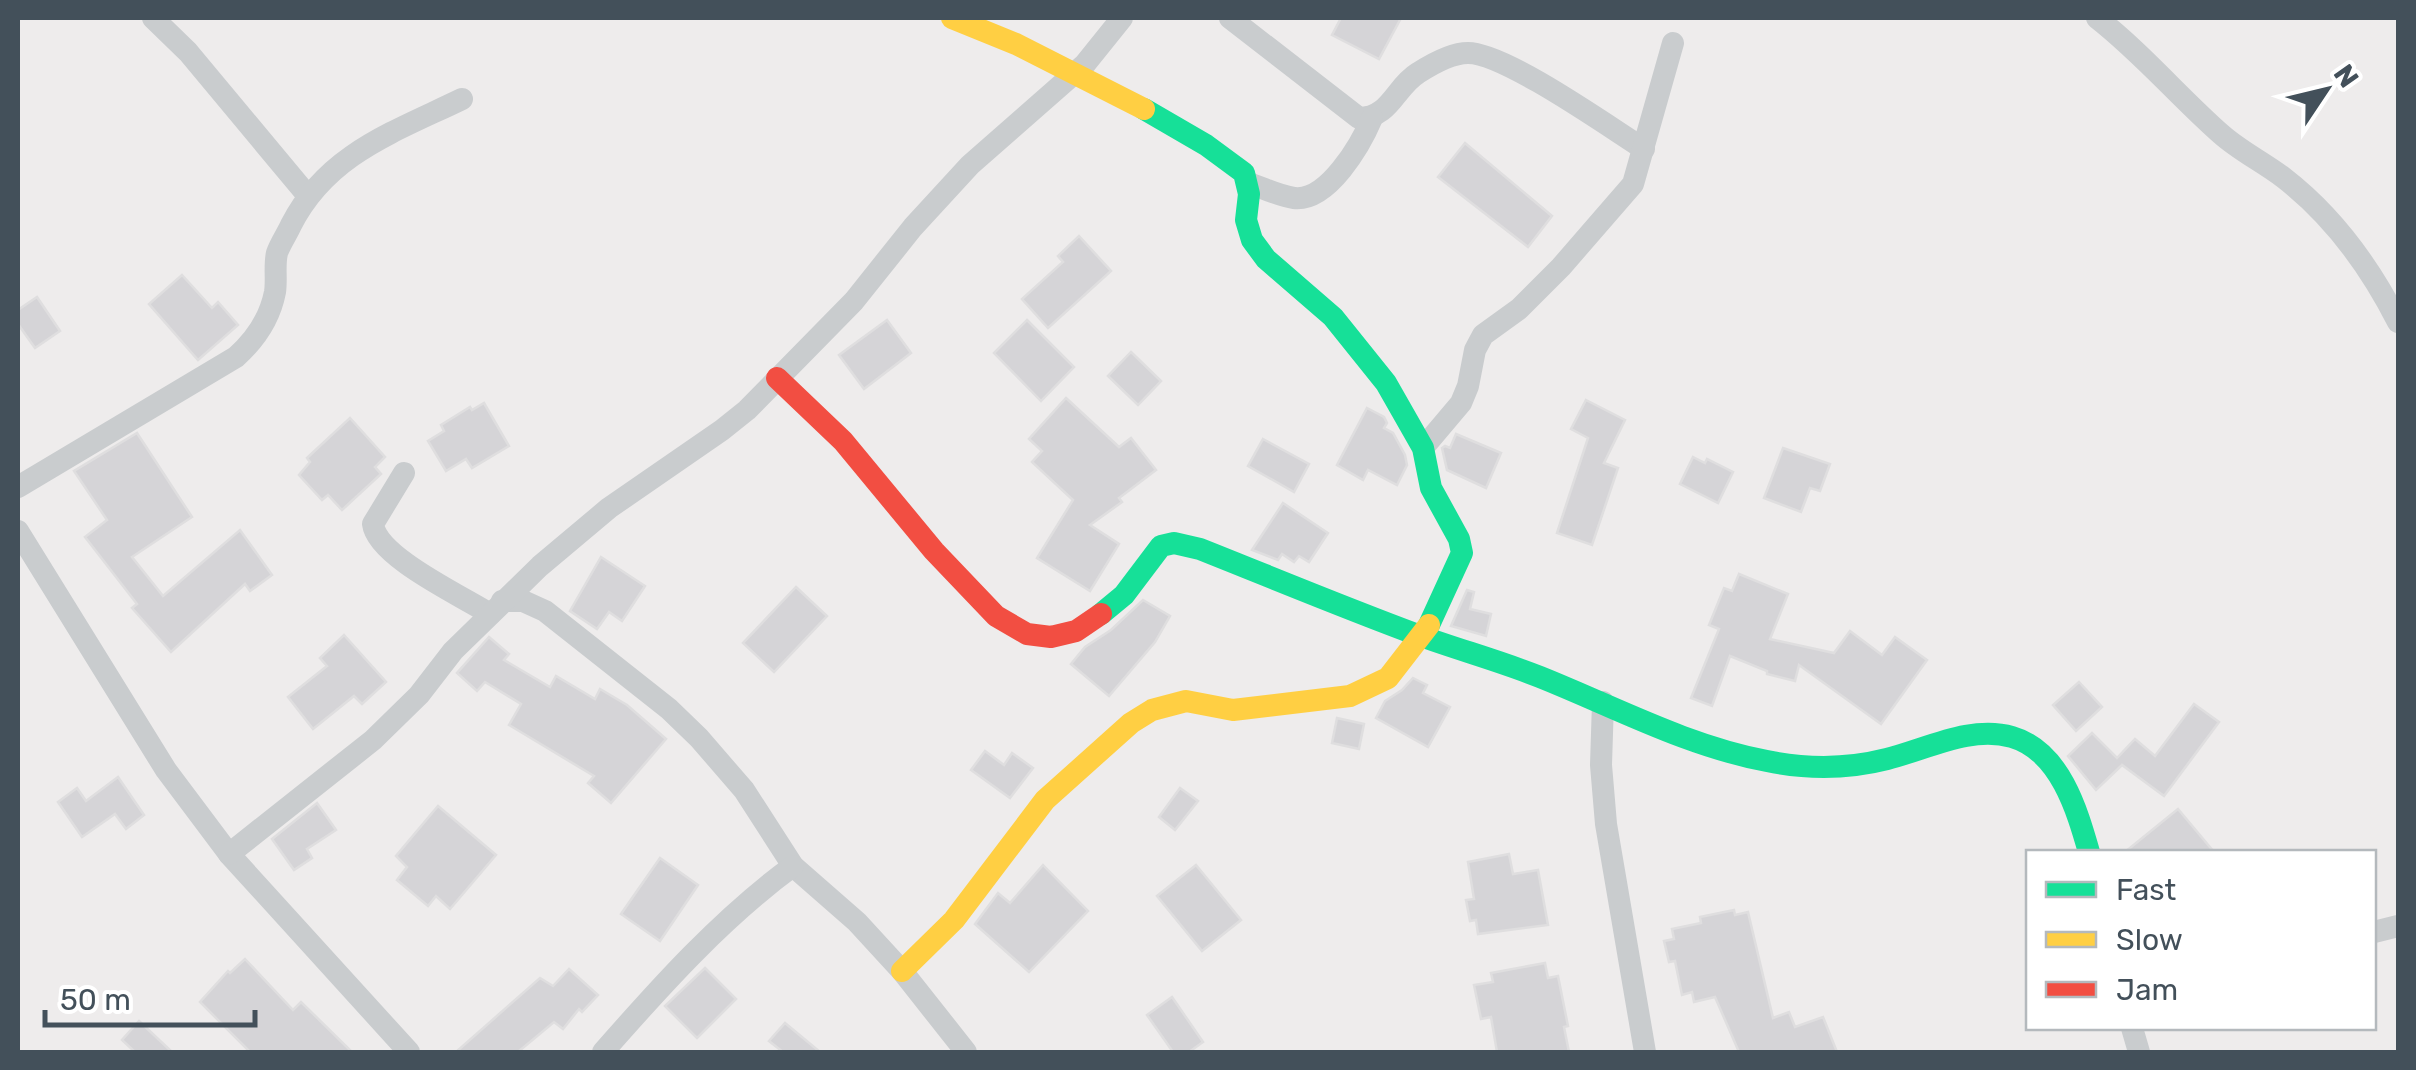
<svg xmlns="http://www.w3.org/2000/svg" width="2416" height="1070" font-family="Rubik,sans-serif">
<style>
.building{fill:#d5d4d7;stroke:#dfdedf;stroke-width:2.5}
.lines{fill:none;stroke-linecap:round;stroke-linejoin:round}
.street{stroke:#c9ccce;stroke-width:22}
.fast{stroke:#16e098;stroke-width:22}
.slow{stroke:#ffcf43;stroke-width:22}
.jam{stroke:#f24e42;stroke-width:22}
</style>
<rect width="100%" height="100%" fill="#eeecec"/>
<!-- building -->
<g class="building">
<path d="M1341,18h60l-22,41 -47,-24z"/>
<path d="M1465,143l87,73 -24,31 -90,-70z"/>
<path d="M1079,236l32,35 -63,57 -26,-29 41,-37 -5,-6z"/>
<path d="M182,275l30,33 6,-6 20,23 -40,35 -49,-56z"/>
<path d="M37,297l23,34 -25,17 -17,-24v-14z"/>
<path d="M887,320l24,33 -47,36 -25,-34z"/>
<path d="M1027,320l47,47 -33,34 -47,-48z"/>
<path d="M1131,352l30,29 -23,24 -30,-29z"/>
<path d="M1066,398l53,49 12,-9 25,32 -37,28 3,4 -32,23 29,19 -29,47 -53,-33 36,-58 -41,-38 10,-11 -13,-12z"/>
<path d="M1586,400l39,20 -21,43 14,5 -26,77 -35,-12 31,-95 -17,-9z"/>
<path d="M484,403l25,43 -37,22 -6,-9 -20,12 -18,-30 16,-10 -3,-6 29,-18 2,3z"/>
<path d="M1367,408l17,9 3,6 -3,5 9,5 12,22 2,10 -10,20 -29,-15 -5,10 -26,-15z"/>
<path d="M350,418l35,39 -10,10 6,7 -39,36 -14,-15 -6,5 -23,-25 11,-13 -3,-4z"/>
<path d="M137,433l55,84 -60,40 31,39 77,-66 32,45 -22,16 -5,-7 -74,68 -39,-44 5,-4 -52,-67 22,-17 -33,-49z"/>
<path d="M1456,434l45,19 -15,35 -39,-18 -5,-22 3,-2 5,2z"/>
<path d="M1263,439l46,25 -15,28 -46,-26z"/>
<path d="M1783,448l47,16 -10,27 -10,-3 -9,24 -37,-14z"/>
<path d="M1693,457l12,6 2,-4 26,13 -15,31 -38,-19z"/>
<path d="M1283,503l45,30 -19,29 -10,-6 -5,6 -12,-8 -4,6 -26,-10z"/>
<path d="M601,557l44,29 -23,35 -13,-9 -12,17 -27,-18z"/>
<path d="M1739,574l49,20 -18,45 64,14 16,-22 32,24 13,-18 32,23 -46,64 -82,-59 -4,16 -28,-7v-3l-37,-15 -18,50 -21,-8 28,-69 -10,-4 15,-37 8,3z"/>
<path d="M796,587l31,29 -53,56 -31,-29z"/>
<path d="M1467,590l7,2 -4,17 21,5 -5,22 -35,-10z"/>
<path d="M1143,600l27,16 -15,26 -46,54 -38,-32 14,-17 26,-17z"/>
<path d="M344,635l42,47 -24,22 -8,-8 -41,33 -25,-32 39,-31 -7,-8z"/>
<path d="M489,637l20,17 -5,6 46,27 6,-11 39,23 5,-10 27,16 39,34 -55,64 -23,-20 6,-7 -85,-51 12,-21 -36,-22 -8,9 -20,-18z"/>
<path d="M1413,678l14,7 -4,8 27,14 -22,40 -52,-29 9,-17 17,-11z"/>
<path d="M2079,682l23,25 -26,24 -23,-26z"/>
<path d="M2194,704l25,18 -55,74 -42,-31 -26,25 -28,-34 24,-23 25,25 18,-19 20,17z"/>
<path d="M1337,718l27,6 -5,25 -27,-6z"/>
<path d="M985,751l19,14 8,-12 21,15 -23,30 -39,-28z"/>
<path d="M118,777l26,38 -18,14 -11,-15 -33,23 -24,-35 19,-14 9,13z"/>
<path d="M1180,788l18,13 -23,29 -16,-13z"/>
<path d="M317,803l19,27 -29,19 5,9 -18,12 -22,-31z"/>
<path d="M438,806l58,49 -46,54 -14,-13 -8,10 -31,-26 10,-13 -11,-11z"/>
<path d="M2178,809l36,43h-89z"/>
<path d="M1509,854l4,20 25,-4 10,55 -70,9 -2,-14 -6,1 -4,-21 8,-1 -6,-37z"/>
<path d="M660,858l38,27 -38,56 -39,-27z"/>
<path d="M1043,865l45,46 -59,61 -54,-48 23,-31 12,10z"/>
<path d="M1196,865l45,55 -39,31 -45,-55z"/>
<path d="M1734,910l1,5 13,-3 25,106 16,-6 6,15 28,-10 14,35h-98l-24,-55 -21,5 -2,-10 -10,3 -7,-34 -6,1 -5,-21 10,-2 -2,-10 29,-6 -1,-6z"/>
<path d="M245,959l48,51 8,-8 51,50h-102l-50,-50 28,-31 2,2z"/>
<path d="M1545,963l3,15 10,-2 10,50 -4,1 5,25h-72l-6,-35 -10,2 -7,-34 19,-3 -2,-9z"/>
<path d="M705,968l31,31 -39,39 -32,-32z"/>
<path d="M569,969l29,26 -16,17 -3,-3 -16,20 -9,-7 -36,30h-62l84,-74 13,8z"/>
<path d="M1172,997l31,45 -14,10h-16l-26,-37z"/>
<path d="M139,1021l33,31h-37l-13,-12z"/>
<path d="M785,1023l35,29h-37l-14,-11z"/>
</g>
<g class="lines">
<!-- street -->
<g class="street">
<path d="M153,18l35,34 120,144"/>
<path d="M1230,18l129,100c31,0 36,-31 59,-45 14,-9 33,-20 50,-20 37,0 141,74 176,96"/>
<path d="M2097,18c45,35 81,78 124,116 19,17 42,28 63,44 49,38 86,89 114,144"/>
<path d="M1249,183c14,5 30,13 45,15 34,4 67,-54 78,-80"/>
<path d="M1423,448l38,-45 7,-17 7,-36 8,-15 36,-26 42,-42 72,-83 40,-141"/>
<path d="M404,473l-31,51c4,33 89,72 117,90"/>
<path d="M18,487l218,-130c19,-17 34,-39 39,-65 2,-13 -1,-27 2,-39 3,-9 10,-19 14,-28 36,-71 103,-93 171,-126"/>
<path d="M18,531l148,239 63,84 180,198"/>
<path d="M502,601h21l22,10 124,98 30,29 45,52 49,76 64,56 45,49 64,81"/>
<path d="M1603,702l-2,63 5,59 39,228"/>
<path d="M229,854l144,-114 46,-45 34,-44 87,-85 69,-58 113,-78 25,-20 107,-109 59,-74 57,-62 115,-101 37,-46"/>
<path d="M2374,932l24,-6"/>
<path d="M2132,1028l7,24"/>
<path d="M603,1052c58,-66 119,-134 190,-186"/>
</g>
<!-- fast -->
<g class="fast">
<path d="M1144,109l62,36 38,28 5,21 -3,26 6,20 14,19 67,58 53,66 37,65 8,40 28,51 3,14 -33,72"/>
<path d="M1101,614l23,-19 37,-49 13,-3 26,6c73,29 145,59 218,86 41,15 82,26 122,42 75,30 147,69 227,84 39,8 81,8 120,-2 40,-10 84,-34 125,-22 48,14 65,73 77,115"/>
</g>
<!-- slow -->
<g class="slow">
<path d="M952,18l64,26 128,65"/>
<path d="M902,971l52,-51 91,-120 86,-77 21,-13 34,-9 47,9 117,-14 38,-18 41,-53"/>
</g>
<!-- jam -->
<path class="jam" d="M777,378l66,63 91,110 62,65 31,18 24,3 25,-6 25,-17"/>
</g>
<!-- border -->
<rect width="2416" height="1070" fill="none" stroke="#43505a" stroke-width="40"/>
<!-- legend -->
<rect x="2026" y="850" width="350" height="180" fill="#ffffff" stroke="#b4b9bd" stroke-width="2.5"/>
<rect x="2046" y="882" width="50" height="15" fill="#16e098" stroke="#b4b9bd" stroke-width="2.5"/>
<text x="2116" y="900" font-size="30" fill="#43505a">Fast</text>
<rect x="2046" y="932" width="50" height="15" fill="#ffcf43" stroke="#b4b9bd" stroke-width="2.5"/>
<text x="2116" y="950" font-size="30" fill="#43505a">Slow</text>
<rect x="2046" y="982" width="50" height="15" fill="#f24e42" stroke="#b4b9bd" stroke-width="2.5"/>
<text x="2116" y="1000" font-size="30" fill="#43505a">Jam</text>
<!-- north arrow -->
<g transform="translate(2326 90) rotate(55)" stroke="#ffffff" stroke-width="8" paint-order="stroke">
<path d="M0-8L18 38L0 25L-18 38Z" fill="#43505a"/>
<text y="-15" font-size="28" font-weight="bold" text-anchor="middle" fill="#43505a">N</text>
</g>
<!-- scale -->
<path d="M45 1010v15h210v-15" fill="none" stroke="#43505a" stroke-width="5"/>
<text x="60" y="1010" font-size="30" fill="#43505a" stroke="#ffffff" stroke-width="8" paint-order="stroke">50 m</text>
</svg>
